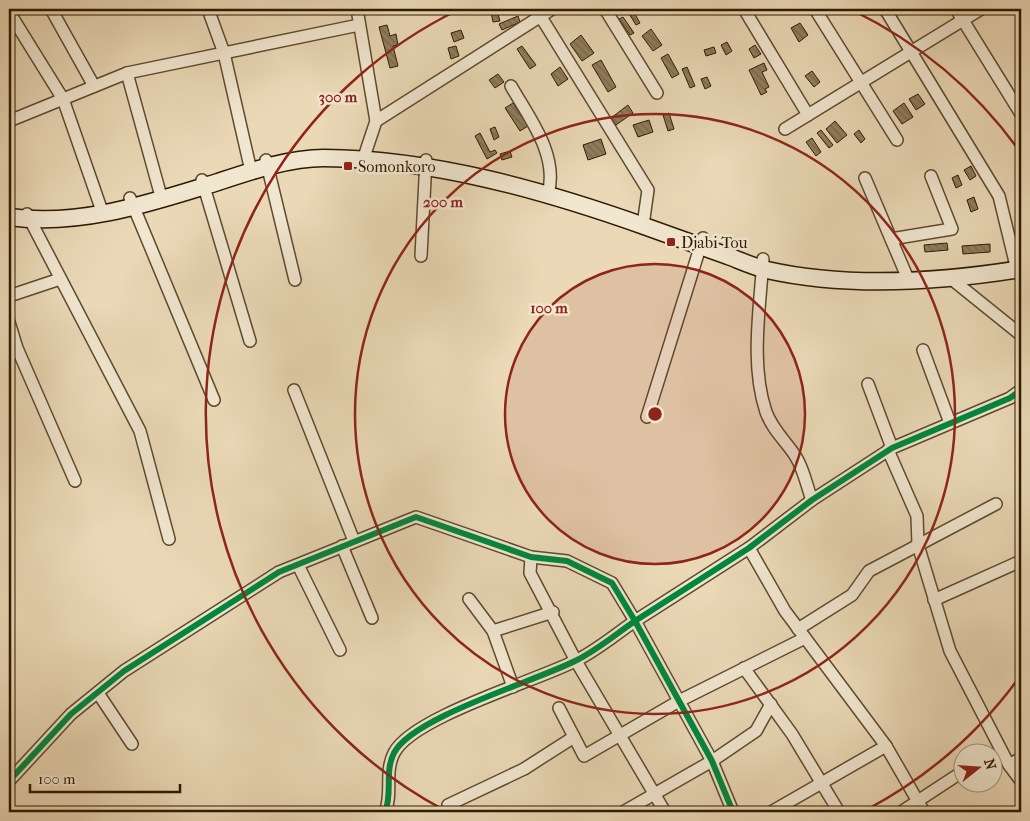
<svg xmlns="http://www.w3.org/2000/svg" width="1030" height="821" font-family="'IM FELL French Canon',serif">
<style>
.building{fill:url(#building-back-hatch);stroke:#2f1b00}
.lines{fill:none;stroke-linecap:round;stroke-linejoin:round}
.street-casing{stroke:#5e4a2e;stroke-width:14}
.secondary-casing{stroke:#2f1b00;stroke-width:19}
.street{stroke:#f1e6d0;stroke-width:11}
.secondary{stroke:#f1e6d0;stroke-width:16}
.cycleway-casing{stroke:#f1e6d0;stroke-width:9}
.cycleway{stroke:#00873e;stroke-width:6}
.ring{fill:none;stroke:#8f2418;stroke-width:2.5}
.poi-dot{fill:#8f2418;stroke:#f1e6d0;stroke-width:2}
.labels{text-anchor:middle;dominant-baseline:central;stroke-width:5;stroke-linejoin:round;paint-order:stroke}
.poi-label{font-size:16px;fill:#2f1b00;stroke:#f1e6d0;text-anchor:start}
.centre{fill:#8f2418;stroke:#f1e6d0;stroke-width:2.5}
.ring-label{font-size:15px;text-anchor:middle;font-weight:bold;fill:#8f2418;stroke:#f1e6d0;stroke-width:5;stroke-linejoin:round;paint-order:stroke}
</style>
<defs>
<pattern id="building-back-hatch" width="6" height="6" patternUnits="userSpaceOnUse" patternTransform="scale(1.25)"><rect width="6" height="6" fill="#907d5f"/><path d="M-1 5l2 2M0 0l6 6M5-1l2 2" fill="none" stroke="#76664c"/></pattern>
</defs>
<rect width="100%" height="100%" fill="#ead8b6"/>
<filter id="stains"><feTurbulence type="fractalNoise" baseFrequency=".004" numOctaves="4"/><feColorMatrix values="0 0 0 0 .2 0 0 0 0 .09 0 0 0 0 .02 0 0 0 .5 -.17"/></filter>
<radialGradient id="worn" r=".72"><stop offset=".6" stop-color="#630" stop-opacity="0"/><stop offset="1" stop-color="#630" stop-opacity=".3"/></radialGradient>
<!-- building -->
<g class="building">
<path d="M632,9l8,14 -4,2 -8,-13z"/>
<path d="M497,10l3,11 -7,1 -2,-10z"/>
<path d="M518,16l2,6 -18,8 -3,-6z"/>
<path d="M623,17l11,16 -4,2 -11,-16z"/>
<path d="M800,23l8,12 -9,7 -8,-14z"/>
<path d="M387,25l3,11 6,-2 2,11 -5,1 5,20 -8,2 -11,-41z"/>
<path d="M651,29l11,16 -9,6 -11,-15z"/>
<path d="M461,30l3,8 -10,4 -3,-9z"/>
<path d="M581,35l13,18 -12,8 -12,-17z"/>
<path d="M727,42l5,9 -6,4 -5,-10z"/>
<path d="M755,45l6,9 -7,4 -5,-9z"/>
<path d="M456,46l3,10 -8,3 -3,-11z"/>
<path d="M522,46l14,19 -6,4 -13,-20z"/>
<path d="M714,47l2,6 -10,3 -2,-6z"/>
<path d="M668,54l11,20 -7,4 -11,-20z"/>
<path d="M601,60l15,27 -8,5 -16,-27z"/>
<path d="M764,63l3,7 -5,2 7,15 -4,2 2,3 -6,3 -12,-25z"/>
<path d="M560,67l8,12 -10,7 -7,-12z"/>
<path d="M687,67l8,19 -5,2 -8,-19z"/>
<path d="M812,71l8,11 -6,5 -9,-11z"/>
<path d="M498,74l6,8 -9,6 -6,-8z"/>
<path d="M707,77l4,9 -6,3 -4,-10z"/>
<path d="M918,94l7,10 -9,6 -7,-11z"/>
<path d="M513,103l15,23 -8,5 -15,-23z"/>
<path d="M904,103l9,14 -11,7 -9,-13z"/>
<path d="M628,105l5,8 -17,12 -5,-7z"/>
<path d="M669,113l5,16 -6,2 -5,-16z"/>
<path d="M649,120l4,12 -15,5 -5,-12z"/>
<path d="M835,121l12,14 -10,8 -11,-14z"/>
<path d="M495,127l4,10 -5,3 -4,-11z"/>
<path d="M821,130l12,15 -4,3 -12,-15z"/>
<path d="M859,130l6,9 -4,4 -7,-9z"/>
<path d="M480,133l10,19 5,-2 2,3 -10,6 -12,-23z"/>
<path d="M812,138l9,14 -5,4 -10,-14z"/>
<path d="M601,139l5,15 -18,6 -5,-15z"/>
<path d="M510,151l2,6 -10,3 -2,-6z"/>
<path d="M971,166l5,10 -6,4 -6,-10z"/>
<path d="M958,175l4,10 -6,3 -4,-10z"/>
<path d="M974,197l4,12 -7,3 -4,-12z"/>
<path d="M947,243l1,7 -23,2 -1,-7z"/>
<path d="M990,244v8l-27,2 -1,-8z"/>
</g>
<g class="lines">
<defs>
<g id="street">
<path d="M51,9l43,77"/>
<path d="M208,9l16,44 27,118"/>
<path d="M357,9l19,112 -13,39"/>
<path d="M536,9l112,181 -5,35"/>
<path d="M605,9l52,84"/>
<path d="M744,9l64,106"/>
<path d="M815,9l82,131"/>
<path d="M885,9l114,187 18,74"/>
<path d="M956,9l65,105"/>
<path d="M9,12l54,87 40,115"/>
<path d="M127,73l35,127"/>
<path d="M511,86c18,32 48,69 37,108"/>
<path d="M9,121l118,-48 232,-48"/>
<path d="M376,121l176,-112"/>
<path d="M785,129l196,-120"/>
<path d="M266,160l29,120"/>
<path d="M865,178l43,101"/>
<path d="M202,180l48,161"/>
<path d="M130,198l84,202"/>
<path d="M27,214l113,217 29,108"/>
<path d="M891,239l61,-10 -21,-53"/>
<path d="M421,256l5,-96"/>
<path d="M763,259c-3,50 -13,105 3,153 7,19 20,29 30,45 8,13 11,30 16,43"/>
<path d="M949,277l72,58"/>
<path d="M9,296l51,-17"/>
<path d="M9,322l8,26 58,133"/>
<path d="M923,350l27,73"/>
<path d="M868,384l24,64"/>
<path d="M294,390l60,151"/>
<path d="M647,417l56,-179"/>
<path d="M888,450l29,66 1,29 32,106 59,114 12,16"/>
<path d="M342,546l30,72"/>
<path d="M749,548l36,63 101,135 38,66"/>
<path d="M531,557l-1,16 46,88 89,151"/>
<path d="M298,565l42,85"/>
<path d="M469,599l24,32 20,56"/>
<path d="M934,600l87,-39"/>
<path d="M798,629l54,-34 17,-24 127,-67"/>
<path d="M493,631l60,-19"/>
<path d="M744,668l48,66 47,78"/>
<path d="M98,693l34,51"/>
<path d="M559,708l25,48 95,-55 126,-63"/>
<path d="M1009,765l12,-7"/>
<path d="M9,781l62,-67 53,-43 155,-99 137,-55 115,40 36,4 45,22 23,38 114,-73 63,-48 80,-52 118,-50 11,-8"/>
<path d="M448,805l76,-36 50,-32"/>
<path d="M385,812c8,-18 -1,-40 9,-59 18,-36 142,-72 181,-92 21,-10 41,-27 60,-40l77,140 21,51"/>
<path d="M623,812l89,-51 44,-30 15,-27"/>
<path d="M771,812l115,-66"/>
<path d="M901,812l61,-40"/>
</g>
<path id="secondary" d="M9,217c71,10 141,-14 209,-35 33,-11 71,-24 106,-24 109,1 218,32 320,68 28,10 56,20 84,30 13,5 26,11 39,14 80,18 173,12 254,-1"/>
</defs>
<!-- street casing -->
<use href="#street" class="street-casing"/>
<!-- secondary casing -->
<use href="#secondary" class="secondary-casing"/>
<!-- street -->
<use href="#street" class="street"/>
<!-- secondary -->
<use href="#secondary" class="secondary"/>
<defs>
<g id="cycleway">
<path d="M9,781l62,-67 53,-43 155,-99 137,-55 115,40 36,4 45,22 23,38 114,-73 63,-48 80,-52 118,-50 11,-8"/>
<path d="M385,812c8,-18 -1,-40 9,-59 18,-36 142,-72 181,-92 21,-10 41,-27 60,-40l77,140 21,51"/>
</g>
</defs>
<!-- cycleway casing -->
<use href="#cycleway" class="cycleway-casing"/>
<!-- cycleway -->
<use href="#cycleway" class="cycleway"/>
</g>
<!-- distance rings -->
<circle cx="655" cy="414" r="150" fill="#8f2418" fill-opacity=".12"/>
<g class="ring">
<circle cx="655" cy="414" r="150"/>
<circle cx="655" cy="414" r="300"/>
<path d="M1021 675A449 449 0 0 1 866 810M444 810A449 449 0 0 1 458 10M852 10A449 449 0 0 1 1021 153"/>
</g>
<!-- markers -->
<g class="poi-dot">
<rect x="343" y="161" width="10" height="10" rx="2.5"/>
<rect x="666" y="237" width="10" height="10" rx="2.5"/>
</g>
<g class="labels">
<!-- poi labels -->
<g class="poi-label">
<text x="358" y="166">Somonkoro</text>
<text x="681" y="242">Djabi Tou</text>
</g>
</g>
<circle cx="655" cy="414" r="8" class="centre"/>
<g class="ring-label">
<text x="338" y="102">300 m</text>
<text x="443" y="207">200 m</text>
<text x="549" y="313">100 m</text>
</g>
<!-- margin -->
<rect width="1030" height="821" fill="none" stroke="#ead8b6" stroke-width="30"/>
<rect x="10" y="10" width="1010" height="801" fill="none" stroke="#2f1b00" stroke-width="2.5"/>
<rect x="15" y="15" width="1000" height="791" fill="none" stroke="#2f1b00"/>
<!-- north arrow -->
<g transform="translate(978 768) rotate(73)"><circle r="24" fill="#f1e6d0" stroke="#a3957d"/>
<path d="M0-4L9 19L0 12L-9 19Z" fill="#8f2418"/>
<text y="-8" font-size="14" font-weight="bold" text-anchor="middle" fill="#2f1b00">N</text>
</g>
<!-- scale -->
<path d="M30 784v8h150v-8" fill="none" stroke="#2f1b00" stroke-width="2.5"/>
<text x="38" y="784" font-size="15" fill="#2f1b00" stroke="#f1e6d0" stroke-width="4" paint-order="stroke">100 m</text>
<rect width="100%" height="100%" filter="url(#stains)"/>
<rect width="100%" height="100%" fill="url(#worn)"/>
</svg>
